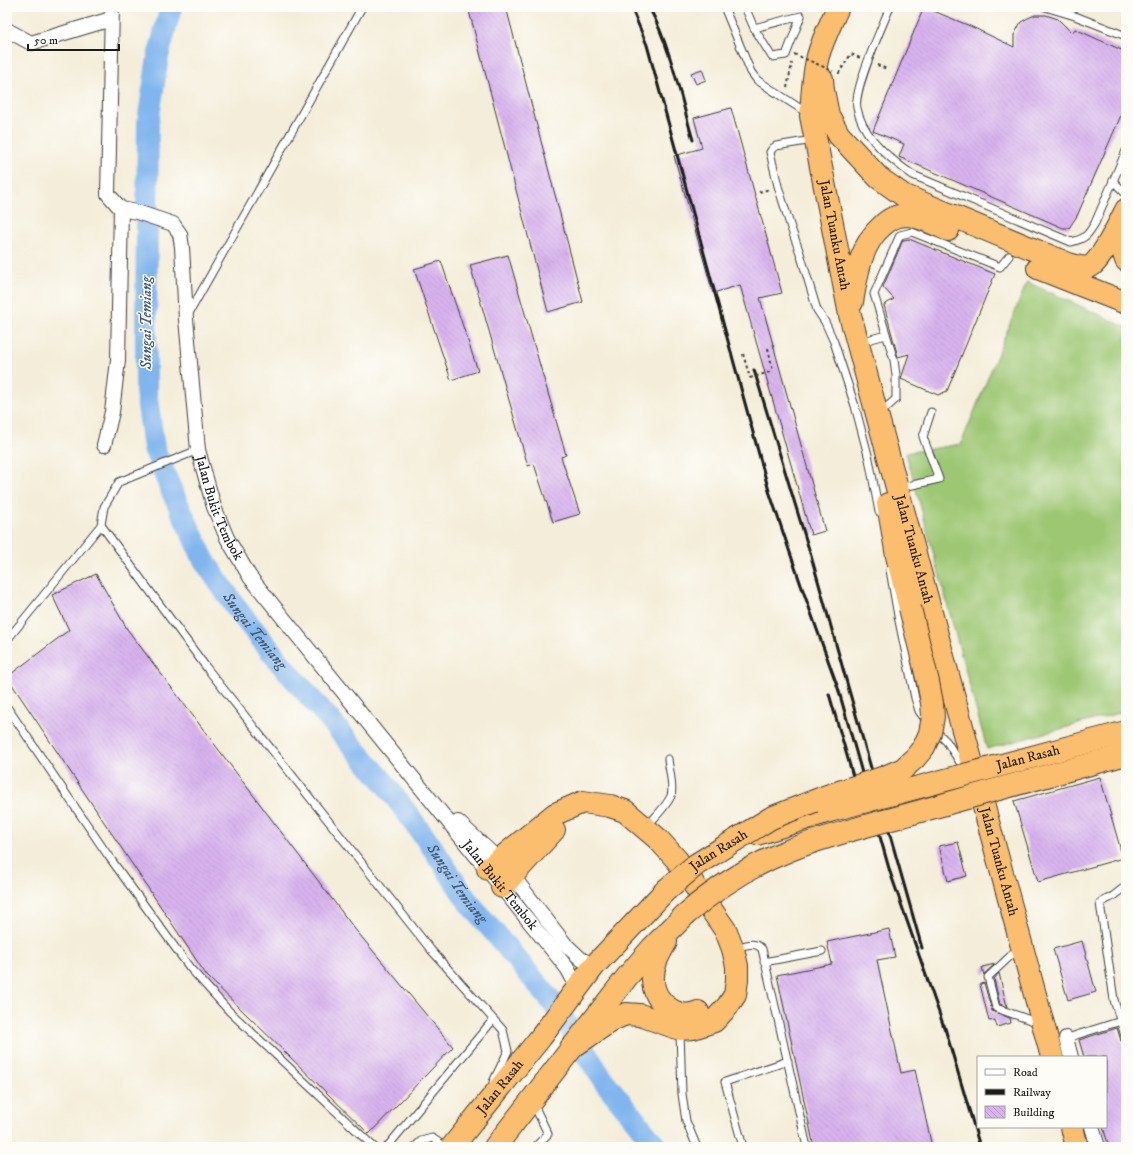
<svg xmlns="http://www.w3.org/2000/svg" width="1133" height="1154" font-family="'IM FELL DW Pica',serif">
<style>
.grass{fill:#9ec773;stroke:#5d7248}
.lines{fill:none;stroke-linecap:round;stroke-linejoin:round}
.river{stroke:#80b5ee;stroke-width:22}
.building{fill:url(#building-back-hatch)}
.service-casing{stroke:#3c3b38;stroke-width:9}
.minor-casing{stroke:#3c3b38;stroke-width:16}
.trunk-casing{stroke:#3c3b38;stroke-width:24}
.path{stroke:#3c3b38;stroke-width:2;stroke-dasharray:3 3;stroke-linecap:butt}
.service{stroke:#fff;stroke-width:7}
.minor{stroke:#fff;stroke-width:14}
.trunk{stroke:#fbbd6e;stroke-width:22}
.rail{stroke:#1c1c1c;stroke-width:3}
.trunk-bridge-casing{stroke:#3c3b38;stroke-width:24;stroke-linecap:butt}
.path-bridge{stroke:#3c3b38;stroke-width:2;stroke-dasharray:3 3;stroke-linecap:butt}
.trunk-bridge{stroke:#fbbd6e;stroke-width:22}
.labels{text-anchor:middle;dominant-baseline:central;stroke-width:3;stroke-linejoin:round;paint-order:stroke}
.street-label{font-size:14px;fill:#1c1c1c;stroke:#fdfcf7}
.water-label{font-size:15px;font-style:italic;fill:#445970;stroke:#fdfcf7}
</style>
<defs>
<pattern id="building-back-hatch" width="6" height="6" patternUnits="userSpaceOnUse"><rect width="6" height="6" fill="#d8b3ef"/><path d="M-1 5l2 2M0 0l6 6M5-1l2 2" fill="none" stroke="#b999cc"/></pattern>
</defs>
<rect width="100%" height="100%" fill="#fdfcf7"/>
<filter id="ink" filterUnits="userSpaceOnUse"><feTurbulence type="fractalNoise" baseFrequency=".025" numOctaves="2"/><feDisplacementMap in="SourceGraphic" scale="8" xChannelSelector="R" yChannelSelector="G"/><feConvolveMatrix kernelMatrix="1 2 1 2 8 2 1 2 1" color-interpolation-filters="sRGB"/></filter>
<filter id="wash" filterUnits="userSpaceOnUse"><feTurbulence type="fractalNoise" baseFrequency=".012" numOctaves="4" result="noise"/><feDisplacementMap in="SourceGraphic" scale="16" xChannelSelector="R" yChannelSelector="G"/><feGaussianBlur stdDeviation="0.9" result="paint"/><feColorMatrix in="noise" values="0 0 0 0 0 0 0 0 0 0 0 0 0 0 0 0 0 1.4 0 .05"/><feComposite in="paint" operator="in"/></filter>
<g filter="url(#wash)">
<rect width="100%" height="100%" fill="#f4edd9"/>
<!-- grass -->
<path class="grass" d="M1027,282l99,45v384l-139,38 -81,-296 55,-9z"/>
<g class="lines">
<!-- river -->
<path class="river" id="s1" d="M171,7l-13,50 -10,65 -2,212v57l8,57 16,39 34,73 33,49 45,56 102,117 48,65 35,53 83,99 54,82 53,66"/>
</g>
<g id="blocks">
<!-- building -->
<g class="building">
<path d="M468,7h38l77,295 -35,10z"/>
<path d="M924,7l46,19 44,21v-12l7,-13 7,-4 7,-3h11l12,4 14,14 3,-4 51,23v52l-49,112 -8,12h-6l-9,-4 -155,-67 5,-13 -31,-13z"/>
<path d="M702,69l4,11 -10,4 -5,-11z"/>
<path d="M731,108l51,185 -22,5 65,233 -14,4 -71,-250 -27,8 -39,-137 28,-8 -8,-30z"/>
<path d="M909,239l86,35 -48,117 -9,4 -37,-16 8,-25 -11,3 -14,-52 10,-6 -11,-12 20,-47z"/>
<path d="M508,255l58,200 -5,2 19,57 -27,8 -19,-58 -6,2 -58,-201z"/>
<path d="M441,261l37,110 -27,9 -37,-111z"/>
<path d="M96,574l31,55 227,299 99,119 -84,87 -162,-158 -200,-299 62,-47 -17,-35z"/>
<path d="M1100,777l23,81 -85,24 -24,-81z"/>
<path d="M958,842l9,34 -19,5 -9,-35z"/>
<path d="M889,929l6,28 -18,3 24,113 14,-3 17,77h-118l-37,-172 55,-11 -5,-22z"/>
<path d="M1082,941l14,51 -28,8 -15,-51z"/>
<path d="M995,964l-10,9 -1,2 -2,-8z"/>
<path d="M999,973l8,34 -7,-3 -6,-25z"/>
<path d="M984,983l8,28 18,7 1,5 -14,4 -2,-7 -6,1 -9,-37z"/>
<path d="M1117,1028l4,13 5,3v103h-17l-6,-20h3v-70h-22l-5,-17z"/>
</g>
</g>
</g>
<g filter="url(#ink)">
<use href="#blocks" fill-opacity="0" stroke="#3c3b38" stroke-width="1"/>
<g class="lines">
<defs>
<g id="service">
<path d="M724,7l27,65 6,8 50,33"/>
<path d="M745,7l9,21 18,29 14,-2 15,-39 -47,12"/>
<path d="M890,7c-8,20 -37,83 -33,101 5,28 34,52 56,67l158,67c14,-3 17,-7 24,-19l31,-72"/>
<path d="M1045,7l30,9 51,20"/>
<path d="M813,140l-37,6 -3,2 -3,4 8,34 13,42 9,25 17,57 8,12 9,20 21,64 14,53 10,53"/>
<path d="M1113,181l13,13"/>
<path d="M188,315l174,-308"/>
<path d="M860,342l26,-7"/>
<path d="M880,413l16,-14v-24l-2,-15 -20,-66 26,-59 12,-3 88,35 9,-11"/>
<path d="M899,488l40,-9 -16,-42 8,-25"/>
<path d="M101,525l105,142 225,283 72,80 5,21 -15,31"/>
<path d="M890,570l8,46 17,82 4,13 8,11"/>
<path d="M7,640l94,-115 3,-18 15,-25 79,-32"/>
<path d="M7,707l100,147 83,114 39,43 145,136"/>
<path d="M934,729l13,13 19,30"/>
<path d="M647,826c8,-9 19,-19 24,-30 3,-9 -2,-27 -3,-37"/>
<path d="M1126,886l-13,10 -13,7 14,97 12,39"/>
<path d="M735,948c10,-2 19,-8 27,1l45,198"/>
<path d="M1019,948l-31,29 8,31 43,15"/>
<path d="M764,962l58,-11"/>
<path d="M680,1032l2,62 4,27 11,26"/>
<path d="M1064,1039l57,-18"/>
<path d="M533,1103l15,31 -13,13"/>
<path d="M387,1147l106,-127"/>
<path d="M415,1147l6,-6 11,-3 14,9"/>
<path d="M743,1147l-18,-65 63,-21"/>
</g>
<g id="minor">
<path d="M7,30l24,13 80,-24"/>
<path id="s2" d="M121,209l16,3 36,12 7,10 2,13 4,72 12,131 16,57 13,31 23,39 317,391 11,20"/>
<path d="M104,445l8,-33 6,-52 3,-151 -13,-15 4,-187"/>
<path d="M458,822l41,38 13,15 53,69 16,15 13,7"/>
<path d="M1066,1038l5,19"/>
<path d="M1092,1127l6,20"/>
</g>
<g id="trunk">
<path id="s3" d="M838,7c-7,16 -15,32 -20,49 -5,20 -6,40 -7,60l39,199 202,742"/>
<path d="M822,79l1,11 5,25 11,20 40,43 24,17 163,68c7,2 17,7 25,3 11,-7 29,-44 35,-56"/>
<path d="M1123,217v34l3,9"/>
<path d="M1038,268l88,35"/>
<path d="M852,302c5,-27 8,-57 30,-76 7,-7 15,-11 25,-11 12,1 30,10 41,15"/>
<path d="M888,504l9,52 13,52"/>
<path d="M1092,741l34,-9"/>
<path d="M1098,762l28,-8"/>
<path d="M757,834l72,-23"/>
<path d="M488,869l67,-55 28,-12 27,4 15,5 33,28 19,21 49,71 7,18 4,17v14l-2,15 -8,12 -13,14 -21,7 -13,1 -40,-14 -14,-1 -14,6 -41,28"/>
<path d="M502,887l52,-57"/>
<path d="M666,942c-7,12 -14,24 -13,38 0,22 25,41 45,32"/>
<path d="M1072,1127l5,20"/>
<path id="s4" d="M452,1147l89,-110 53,-71 72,-76"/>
<path d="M495,1147l132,-170 25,-29 33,-33"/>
</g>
</defs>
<!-- service casing -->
<use href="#service" class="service-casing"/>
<!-- minor casing -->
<use href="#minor" class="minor-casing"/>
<!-- trunk casing -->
<use href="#trunk" class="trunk-casing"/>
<!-- path -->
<g class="path">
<path d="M877,65l10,4"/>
<path d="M838,73h1l12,-19 9,4"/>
<path d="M787,88l5,-25"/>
<path d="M759,192l11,-3"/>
<path d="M768,348l5,23"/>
<path d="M743,354l7,24"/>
</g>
<!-- service -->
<use href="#service" class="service"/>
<!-- minor -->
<use href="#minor" class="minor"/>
<!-- trunk -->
<use href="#trunk" class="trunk"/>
<!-- rail -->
<g class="rail">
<path d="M631,7l16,38 122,446 32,94 37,103 52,184 55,158"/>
<path d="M649,7c22,41 31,88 44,133"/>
<path d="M754,370l57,186 111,392"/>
<path d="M829,694l33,113"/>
<path d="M944,1025l36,122"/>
</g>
<defs>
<g id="trunk-bridge">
<path id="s5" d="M829,811l263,-70"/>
<path id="s6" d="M666,890l31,-26 74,-46 56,-22 55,-18 21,-9 12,-11 9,-11 6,-14 3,-16 -1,-14 -4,-21 -18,-74"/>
<path d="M685,915c31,-27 66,-50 105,-65 41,-16 85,-26 127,-38 60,-17 121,-34 181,-50"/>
</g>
</defs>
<!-- trunk-bridge casing -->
<use href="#trunk-bridge" class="trunk-bridge-casing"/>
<!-- path-bridge -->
<g class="path-bridge">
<path d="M794,54l39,17"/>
<path d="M750,378l23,-7"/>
</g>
<!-- trunk-bridge -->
<use href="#trunk-bridge" class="trunk-bridge"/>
</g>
</g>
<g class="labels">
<!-- street labels -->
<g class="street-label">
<text stroke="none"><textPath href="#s3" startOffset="235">Jalan Tuanku Antah</textPath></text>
<text stroke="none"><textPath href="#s2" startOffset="345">Jalan Bukit Tembok</textPath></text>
<text stroke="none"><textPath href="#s3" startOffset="559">Jalan Tuanku Antah</textPath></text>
<text stroke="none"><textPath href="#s5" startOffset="206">Jalan Rasah</textPath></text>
<text stroke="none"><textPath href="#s6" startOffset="66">Jalan Rasah</textPath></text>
<text stroke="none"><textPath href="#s3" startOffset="883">Jalan Tuanku Antah</textPath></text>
<text stroke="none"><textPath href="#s2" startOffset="818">Jalan Bukit Tembok</textPath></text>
<text stroke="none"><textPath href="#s4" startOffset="77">Jalan Rasah</textPath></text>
</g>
<!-- water labels -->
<g class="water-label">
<text transform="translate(146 323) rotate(-90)">Sungai Temiang</text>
<text stroke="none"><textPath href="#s1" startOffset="654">Sungai Temiang</textPath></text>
<text stroke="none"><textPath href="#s1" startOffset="978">Sungai Temiang</textPath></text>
</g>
</g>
<!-- margin -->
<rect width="1133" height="1154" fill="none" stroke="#fdfcf7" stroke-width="24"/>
<!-- legend -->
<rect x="977" y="1056" width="130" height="72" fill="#fdfcf7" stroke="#a3a29f"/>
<rect x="985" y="1069" width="20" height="6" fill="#ffffff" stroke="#a3a29f"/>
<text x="1013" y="1076" font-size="12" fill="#1c1c1c">Road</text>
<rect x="985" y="1089" width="20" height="6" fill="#1c1c1c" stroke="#a3a29f"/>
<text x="1013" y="1096" font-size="12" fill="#1c1c1c">Railway</text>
<rect x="985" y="1106" width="20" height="12" fill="url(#building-back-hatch)" stroke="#a3a29f"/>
<text x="1013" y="1116" font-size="12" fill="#1c1c1c">Building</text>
<!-- scale -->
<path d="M28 44v6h91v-6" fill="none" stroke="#1c1c1c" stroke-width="2"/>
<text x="34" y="44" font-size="12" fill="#1c1c1c" stroke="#fdfcf7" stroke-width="3" paint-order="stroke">50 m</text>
</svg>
